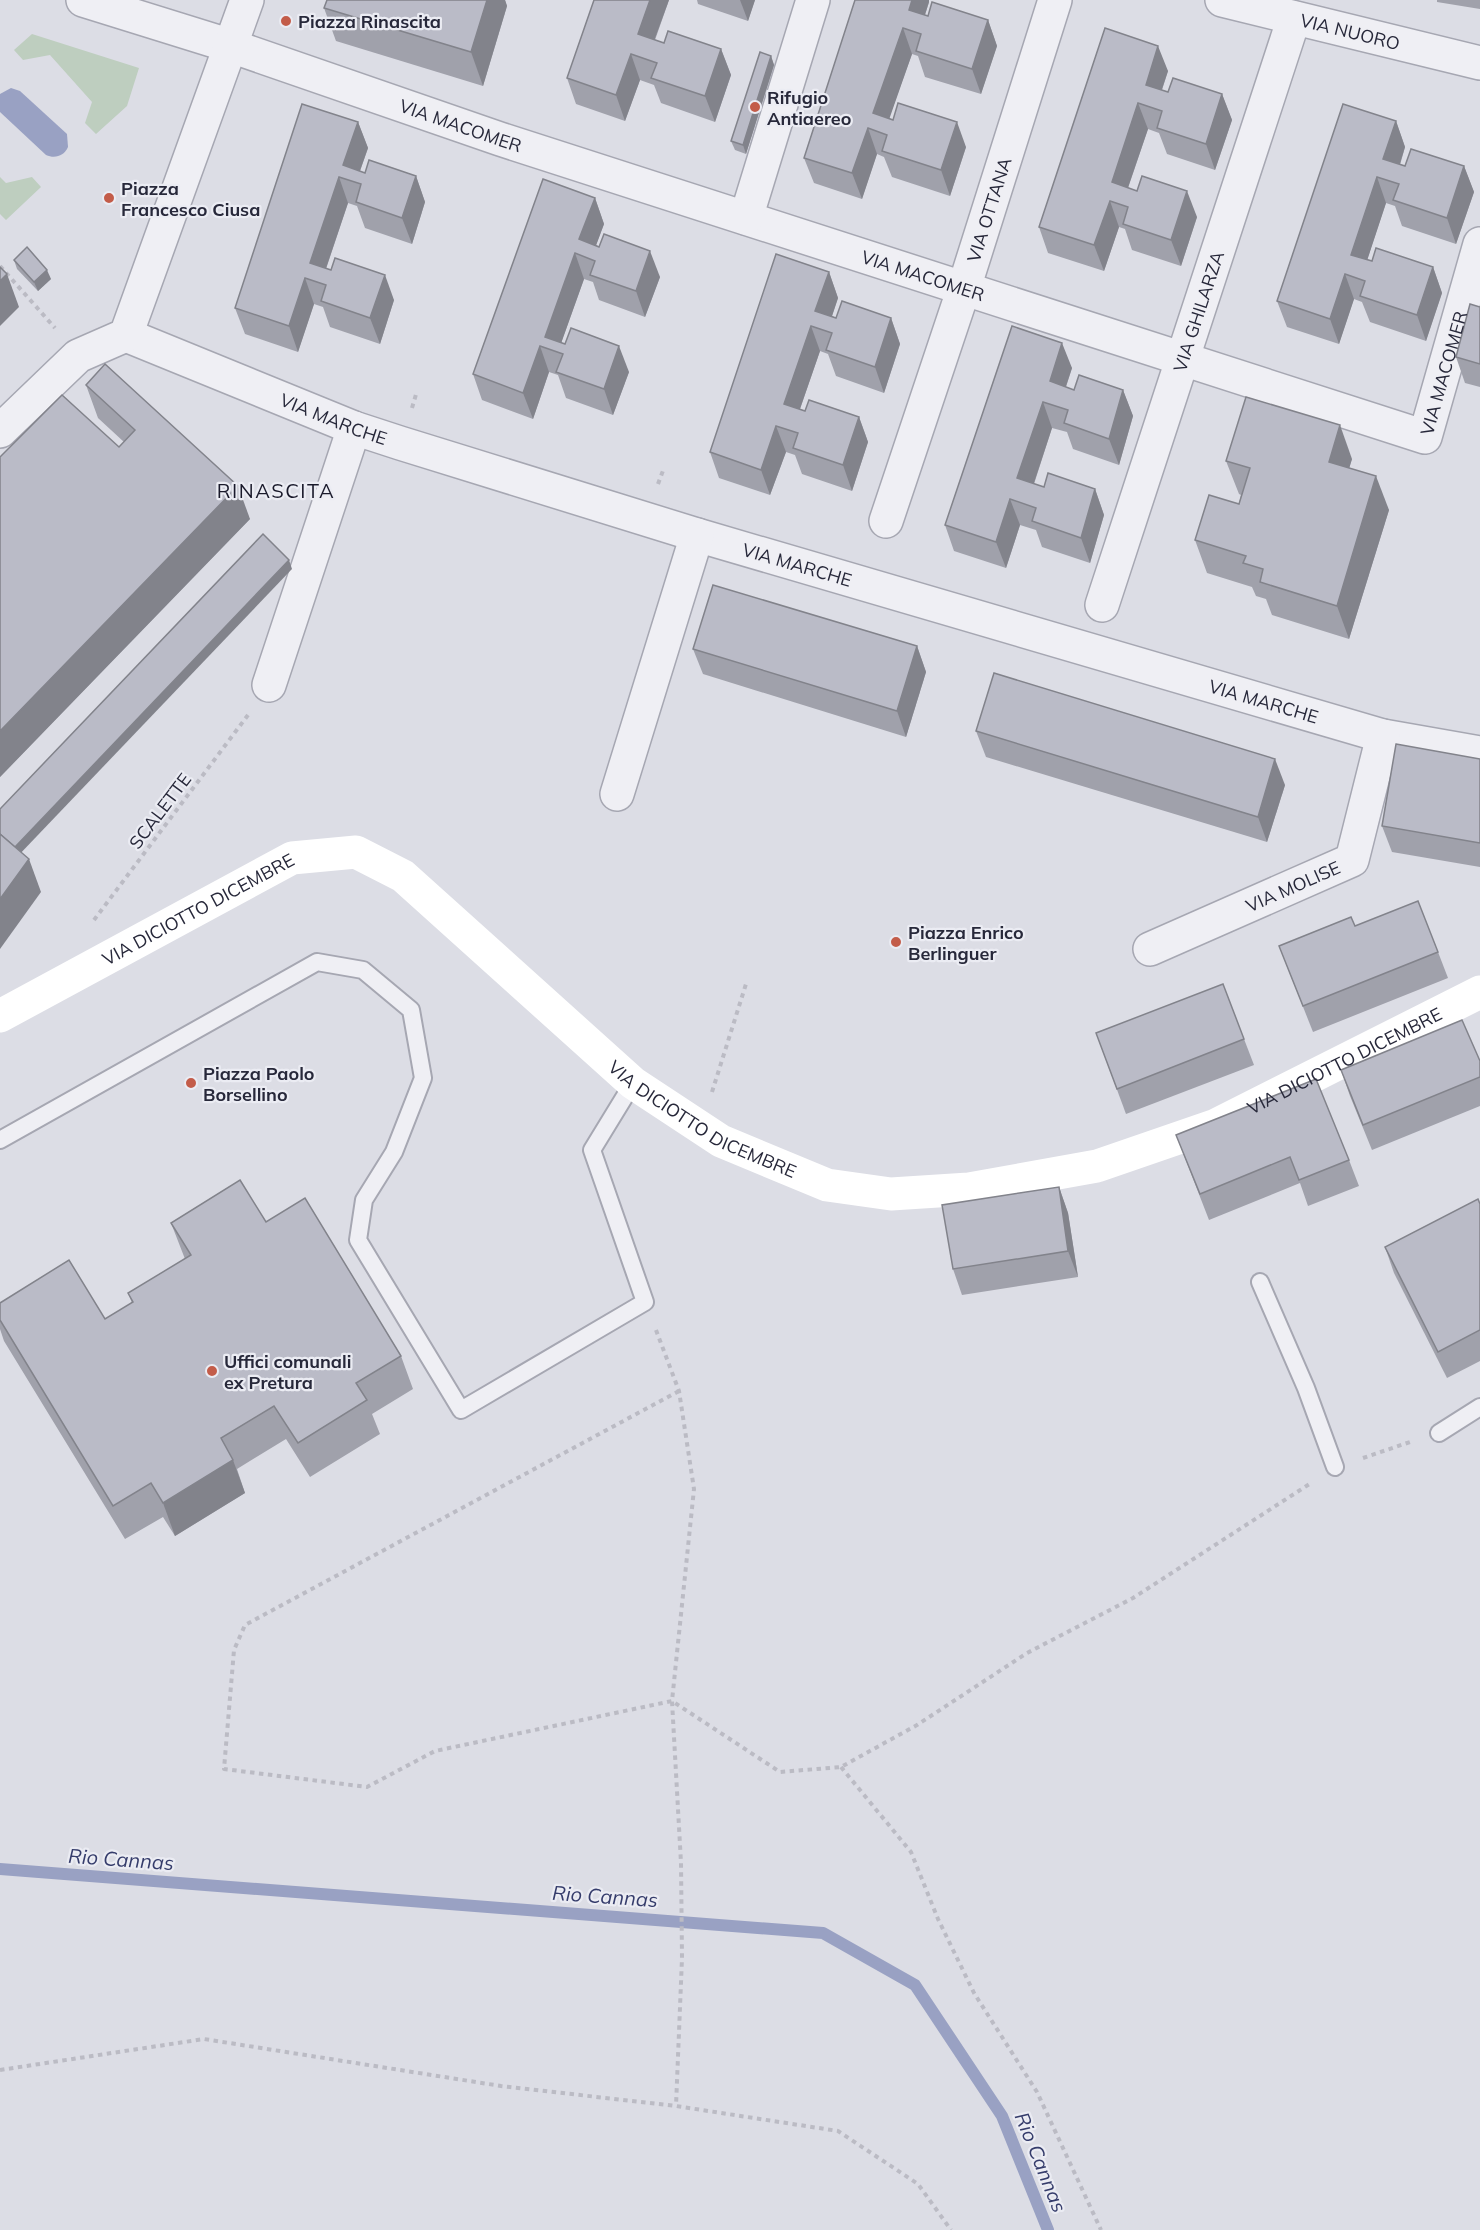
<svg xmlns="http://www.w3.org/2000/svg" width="1480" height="2230" font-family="Mulish,sans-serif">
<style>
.green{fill:#becebf}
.water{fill:#99a1c3}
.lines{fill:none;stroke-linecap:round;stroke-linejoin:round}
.stream{stroke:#99a1c3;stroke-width:12}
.lane-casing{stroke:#a6a7b2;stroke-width:20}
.street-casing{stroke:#a6a7b2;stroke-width:36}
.path{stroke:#bbbbc4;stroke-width:4;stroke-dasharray:4.5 4.5;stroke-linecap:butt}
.lane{stroke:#efeff4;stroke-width:16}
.street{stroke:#efeff4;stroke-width:33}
.secondary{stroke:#fff;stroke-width:33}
.wall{fill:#a0a1ab}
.shaded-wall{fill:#82838b}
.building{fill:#babbc7;stroke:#82838b;stroke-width:1.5}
.poi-dot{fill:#c35c49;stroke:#ebecf3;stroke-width:2}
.labels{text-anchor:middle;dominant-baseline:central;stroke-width:4.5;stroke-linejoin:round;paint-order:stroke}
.poi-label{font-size:18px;font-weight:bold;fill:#27283a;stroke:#ebecf3;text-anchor:start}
.street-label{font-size:18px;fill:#27283a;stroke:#ebecf3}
.neighbourhood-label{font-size:20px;letter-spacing:1.5px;fill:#1a1a2b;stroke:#ebecf3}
.water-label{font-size:20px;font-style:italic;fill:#353c6b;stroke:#ebecf3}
</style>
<rect width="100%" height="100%" fill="#dcdde5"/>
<!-- green -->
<g class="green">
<path d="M32,34l107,34 -12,38 -31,28 -11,-11 7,-21 -42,-47 -27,5 -9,-10z"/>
<path d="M0,177l6,6 26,-6 9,10 -35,33 -6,-6z"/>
</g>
<!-- water -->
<path class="water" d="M11,88l9,3 47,43 1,13c-4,9 -13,12 -22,8l-46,-43v-18z"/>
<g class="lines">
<!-- stream -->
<path class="stream" d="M0,1869l823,64 92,52 87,131 46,114"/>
<defs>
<g id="lane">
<path d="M0,1140l317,-178 46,8 48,40 12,68 -29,74 -30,48 -6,40 103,170 184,-108 -53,-152 41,-67"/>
<path d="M1260,1282l46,106 29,79"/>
<path d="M1439,1433l41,-26"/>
</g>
<g id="street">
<path id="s1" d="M83,0l148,46 269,93 925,298 55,-193"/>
<path id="s2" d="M1222,0l258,63"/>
<path d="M746,218l67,-218"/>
<path id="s3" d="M126,335l228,93 46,15 297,92 686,201 97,17"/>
<path d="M0,431l78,-75 48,-21 121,-335"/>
<path id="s4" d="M886,521l78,-233 91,-288"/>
<path id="s5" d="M1102,605l192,-587"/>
<path d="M269,685l85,-257"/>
<path d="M617,794l80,-259"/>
<path id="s6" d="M1150,949l202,-89 31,-124"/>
</g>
</defs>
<!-- lane casing -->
<use href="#lane" class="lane-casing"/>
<!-- street casing -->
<use href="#street" class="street-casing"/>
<!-- path -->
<g class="path">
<path d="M0,266l55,62"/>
<path d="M412,408l5,-17"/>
<path d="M658,484l6,-16"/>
<path d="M94,920l154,-205"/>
<path d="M712,1092l34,-108"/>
<path d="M656,1330l23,61 15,98 -22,212 9,162 1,95 -6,148"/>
<path d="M679,1391l-434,234 -11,25 -10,119 143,18 68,-36 237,-50 108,71 61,-5 76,-42 110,-72 106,-55 178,-115"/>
<path d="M1363,1458l50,-17"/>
<path d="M841,1767l70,85 27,67 36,74 63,99 64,138"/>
<path d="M0,2070l204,-31 297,47 175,20 162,25 80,53 33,46"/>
</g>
<!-- lane -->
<use href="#lane" class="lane"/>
<!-- street -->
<use href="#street" class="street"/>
<!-- secondary -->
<path class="secondary" id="s7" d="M0,1016l292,-158 64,-6 47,24 230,207 88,58 106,44 64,9 78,-5 128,-23 119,-41 264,-133"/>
</g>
<!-- wall -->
<g class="wall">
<path d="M327,0h178l2,6 -24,80 -147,-45 -12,-33z"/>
<path d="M594,0h75l-14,40 9,3 57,6 10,26 -16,47 -54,-19 -7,-18 -14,-5 -15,41 -49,-17 -9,-26z"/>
<path d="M697,0h58l-7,21 -50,-17z"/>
<path d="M855,0h74v2l-4,13 63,5 9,26 -16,48 -56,-17 -7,-21 -6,-2 -23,64 77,29 -16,49 -58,-19 -8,-20 -7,-3 -15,45 -48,-16 -10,-25z"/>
<path d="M1437,0h43v9l-43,-7z"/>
<path d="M1105,28l63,43 -6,19 6,2 54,2 10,26 -17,50 -48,-16 -8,-21 -11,-4 -20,59 69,29 -16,49 -49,-16 -7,-21 -6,-2 -15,44 -56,-18 -9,-26z"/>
<path d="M771,56l3,9 -28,89 -11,-4 -4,-9z"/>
<path d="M1396,121l9,26 -5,18 5,1h59l10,26 -18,52 -54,-18 -7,-20 -9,-3 -19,57 5,1 61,6 9,26 -16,48 -56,-19 -8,-20 -8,-3 -15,45 -52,-17 -10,-26z"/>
<path d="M358,122l10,26 -8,23 5,2 51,3 9,26 -13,42 -47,-16 -8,-22 -9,-3 -22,66 68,31 -14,44 -50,-17 -7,-20 -9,-3 -16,48 -53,-18 -10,-26z"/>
<path d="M595,198l9,26 -8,21 64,32 -15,40 -46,-17 -6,-18 -9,-3 -23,64 68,29 -16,43 -47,-17 -8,-23 -9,-3 -16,47 -51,-19 -9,-26z"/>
<path d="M14,260l37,19 -13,12 -21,-22z"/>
<path d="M829,272l9,26 -6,18 4,2h55l9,26 -16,49 -48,-17 -8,-22 -8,-3 -20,58 5,2 54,6 9,25 -16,49 -50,-17 -7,-19 -9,-3 -16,43 -51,-17 -9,-26z"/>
<path d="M1480,307v80l-15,-4 -9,-26z"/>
<path d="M1012,326l60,42 -6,19 8,3h49l10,26 -14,49 -46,-16 -6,-17 -15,-4 -18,56 10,3 51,2 9,26 -14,48 -48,-16 -6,-17 -16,-5 -14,43 -52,-17 -9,-26z"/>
<path d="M86,385l164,134 -250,258v-320l119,-10 5,-5 -26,-24z"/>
<path d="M1352,459l-3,9 40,42 -40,129 -77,-24 -6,-16 -10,-3 -4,-9 -45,-14 -12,-33 44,-36 2,-9 -2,-1 -13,-33z"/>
<path d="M917,646l9,26 -20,65 -203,-63 -10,-25z"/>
<path d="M976,731l309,54 -18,57 -281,-85z"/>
<path d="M1480,759v108l-88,-15 -10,-26z"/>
<path d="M1355,926l83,26 10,26 -135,54 -34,-86z"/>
<path d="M1096,1033l148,6 10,26 -128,49z"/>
<path d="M1480,1061v45l-108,44 -22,-54 -9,-26z"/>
<path d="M1176,1135l173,25 10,26 -51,20 -8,-23 -91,37z"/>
<path d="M1059,1187l9,26 10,64 -116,18 -9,-26z"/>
<path d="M1480,1204v157l-33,17 -53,-105 -9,-26z"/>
<path d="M266,1222l135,134 12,33 -41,25 8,20 -70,43 -24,-38 -49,30 8,24 -70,43 -12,-19 -38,22 -121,-198 -4,-12v-26l105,16 27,-16 -4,-10 57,-34 -14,-36z"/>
</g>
<!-- shaded-wall -->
<g class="shaded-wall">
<path d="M487,0h18l2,6 -24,80 -12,-34z"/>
<path d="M650,0h19l-22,60 -9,-26z"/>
<path d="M740,0h15l-7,21z"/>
<path d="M912,0h17v2l-10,31 -10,-23z"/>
<path d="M988,20l9,26 -16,48 -9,-25z"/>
<path d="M903,28l9,26 -28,80 -11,-21z"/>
<path d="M1158,46l10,25 -13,39 -9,-25z"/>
<path d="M721,49l10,26 -16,47 -10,-26z"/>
<path d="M631,54l9,26 -15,41 -9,-26z"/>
<path d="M771,56l3,9 -28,89 -3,-9z"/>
<path d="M1222,94l10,26 -17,50 -9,-26z"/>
<path d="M1138,103l10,26 -26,76 -10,-23z"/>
<path d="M1396,121l9,26 -11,36 -11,-24z"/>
<path d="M358,122l10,26 -12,34 -13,-17z"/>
<path d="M957,122l9,25 -16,49 -9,-26z"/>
<path d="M868,128l9,26 -15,45 -10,-26z"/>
<path d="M1464,166l10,26 -18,52 -9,-26z"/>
<path d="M416,176l9,26 -13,42 -10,-26z"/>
<path d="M339,177l9,26 -27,80 -11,-20z"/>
<path d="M1377,177l9,26 -25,76 -10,-24z"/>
<path d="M1187,191l10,26 -16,49 -10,-26z"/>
<path d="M595,198l9,26 -13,35 -12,-20z"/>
<path d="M1110,201l9,26 -15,44 -10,-26z"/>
<path d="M650,251l10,26 -15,40 -9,-26z"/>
<path d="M575,253l9,26 -26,73 -13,-15z"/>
<path d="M1433,267l9,26 -16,48 -9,-26z"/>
<path d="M47,270l4,9 -13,12 -4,-9z"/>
<path d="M829,272l9,26 -11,33 -12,-20z"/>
<path d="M7,274l12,33 -19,19v-45z"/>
<path d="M1345,274l9,25 -15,45 -9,-25z"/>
<path d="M385,275l9,25 -14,44 -10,-26z"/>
<path d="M305,278l9,26 -16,48 -9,-26z"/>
<path d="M891,318l9,26 -16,49 -9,-26z"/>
<path d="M811,326l9,25 -27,78 -9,-25z"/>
<path d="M1062,343l10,25 -13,39 -9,-26z"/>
<path d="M540,346l9,26 -16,47 -10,-26z"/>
<path d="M619,346l10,26 -16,43 -9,-26z"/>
<path d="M1123,390l10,26 -14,49 -10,-26z"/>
<path d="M1043,402l9,26 -25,76 -10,-26z"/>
<path d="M859,417l9,25 -16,49 -9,-26z"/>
<path d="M1340,425l12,34 -11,36 -12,-33z"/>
<path d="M776,426l10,26 -16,43 -9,-25z"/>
<path d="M1376,476l13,34 -40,129 -12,-33z"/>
<path d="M238,486l12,33 -250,258v-46z"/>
<path d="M1095,489l9,26 -14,48 -9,-25z"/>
<path d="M1010,499l10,26 -14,43 -10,-26z"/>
<path d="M289,560l3,9 -276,289 -3,-9z"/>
<path d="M917,646l9,26 -20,65 -9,-26z"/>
<path d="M1275,759l10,26 -18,57 -9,-25z"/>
<path d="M29,859l12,33 -41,57v-50z"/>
<path d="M1059,1187l9,26 10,64 -10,-26z"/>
<path d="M233,1460l12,33 -70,43 -12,-33z"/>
</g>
<!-- building -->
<g class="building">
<path d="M327,0h160l-16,52 -147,-44z"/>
<path d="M594,0h56l-12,34 26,9 4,-12 53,18 -16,47 -54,-18 6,-15 -26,-9 -15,41 -49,-17z"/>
<path d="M855,0h57l-3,10 19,6 4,-14 56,18 -16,49 -56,-18 5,-17 -18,-6 -30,85 20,7 5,-17 59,19 -16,48 -59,-19 5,-16 -19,-7 -16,45 -48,-15z"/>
<path d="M1105,28l53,18 -12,39 22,7 5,-14 49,16 -16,50 -49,-16 5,-17 -24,-8 -26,79 25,9 5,-15 45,15 -16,49 -48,-16 5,-17 -18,-6 -16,44 -55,-18z"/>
<path d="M760,52l11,4 -28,89 -12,-4z"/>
<path d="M302,104l56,18 -15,43 22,8 4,-13 47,16 -14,42 -46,-16 5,-18 -22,-7 -29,86 21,7 4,-12 50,17 -15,43 -49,-17 5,-16 -21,-7 -16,48 -54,-18z"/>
<path d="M1343,104l53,17 -13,38 22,7 6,-17 53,17 -17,52 -54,-18 6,-16 -22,-7 -26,78 21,6 4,-13 57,19 -16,48 -57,-19 5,-15 -20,-7 -15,45 -53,-18z"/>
<path d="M543,179l52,19 -16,41 20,8 5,-13 46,17 -14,40 -46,-16 5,-14 -20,-8 -30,84 20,7 6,-16 48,18 -15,43 -48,-17 7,-18 -23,-8 -17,47 -50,-19z"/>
<path d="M27,247l20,23 -13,12 -20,-22z"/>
<path d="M776,254l53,18 -14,39 21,7 6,-17 49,17 -16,49 -49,-17 6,-17 -21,-7 -27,78 21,7 4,-11 50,17 -16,48 -50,-17 5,-15 -22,-7 -15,44 -51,-18z"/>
<path d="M0,267l7,7 -7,7z"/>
<path d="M1470,304l10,3v57l-24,-7z"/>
<path d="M1012,326l50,17 -12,38 24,9 5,-15 44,15 -14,49 -45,-16 4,-13 -25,-8 -26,76 27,9 4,-14 47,16 -14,49 -49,-17 4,-13 -26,-9 -14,43 -51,-17z"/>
<path d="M105,364l133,122 -238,245v-274l62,-62 57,52 16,-17 -49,-45z"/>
<path d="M1246,397l94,28 -11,37 47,14 -39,130 -77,-24 3,-13 -20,-6 3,-7 -51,-16 14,-45 30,9 11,-36 -24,-7z"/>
<path d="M263,534l26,26 -274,287 -15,-13v-25z"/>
<path d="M713,585l204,61 -20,65 -204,-62z"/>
<path d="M994,673l281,86 -17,58 -282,-86z"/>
<path d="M1396,744l84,15v84l-98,-17z"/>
<path d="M0,834l29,25 -29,40z"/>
<path d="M1418,901l20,51 -135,54 -24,-60 72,-29 4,9z"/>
<path d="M1223,984l21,55 -127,50 -21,-56z"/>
<path d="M1462,1020l18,41v16l-117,48 -22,-55z"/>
<path d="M1316,1079l33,81 -50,20 -9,-23 -90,37 -24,-59z"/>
<path d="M240,1180l26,42 39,-24 96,158 -45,27 11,17 -69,43 -24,-37 -53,32 12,22 -70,43 -12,-20 -38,23 -113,-186v-17l69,-43 36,59 28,-17 -5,-9 63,-38 -20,-32z"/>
<path d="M1059,1187l9,64 -115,18 -11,-64z"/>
<path d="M1478,1199l2,5v126l-42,22 -53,-105z"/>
</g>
<!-- markers -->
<g class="poi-dot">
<circle cx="286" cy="21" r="6"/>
<circle cx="755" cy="107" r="6"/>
<circle cx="109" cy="198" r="6"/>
<circle cx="896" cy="942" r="6"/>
<circle cx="191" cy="1083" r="6"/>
<circle cx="212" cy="1371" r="6"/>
</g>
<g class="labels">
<!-- poi labels -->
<g class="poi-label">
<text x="298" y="21">Piazza Rinascita</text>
<text x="767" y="97">Rifugio<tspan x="767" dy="21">Antiaereo</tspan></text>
<text x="121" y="188">Piazza<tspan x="121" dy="21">Francesco Ciusa</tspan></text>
<text x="908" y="932">Piazza Enrico<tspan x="908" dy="21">Berlinguer</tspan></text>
<text x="203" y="1073">Piazza Paolo<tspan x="203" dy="21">Borsellino</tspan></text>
<text x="224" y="1361">Uffici comunali<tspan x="224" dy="21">ex Pretura</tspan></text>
</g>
<!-- street labels -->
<g class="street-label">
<text stroke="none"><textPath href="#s2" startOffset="132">VIA NUORO</textPath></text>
<text stroke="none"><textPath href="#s1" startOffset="398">VIA MACOMER</textPath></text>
<text stroke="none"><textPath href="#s4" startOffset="328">VIA OTTANA</textPath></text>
<text stroke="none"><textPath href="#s1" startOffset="884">VIA MACOMER</textPath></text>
<text stroke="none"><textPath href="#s5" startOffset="309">VIA GHILARZA</textPath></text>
<text stroke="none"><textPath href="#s1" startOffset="1478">VIA MACOMER</textPath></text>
<text stroke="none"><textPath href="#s3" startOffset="224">VIA MARCHE</textPath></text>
<text stroke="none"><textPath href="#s3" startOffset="710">VIA MARCHE</textPath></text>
<text stroke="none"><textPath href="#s3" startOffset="1196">VIA MARCHE</textPath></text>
<text transform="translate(160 811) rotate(-53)">SCALETTE</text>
<text stroke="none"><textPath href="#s6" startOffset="156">VIA MOLISE</textPath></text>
<text stroke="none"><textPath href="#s7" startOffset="225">VIA DICIOTTO DICEMBRE</textPath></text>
<text stroke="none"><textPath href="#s7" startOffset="1521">VIA DICIOTTO DICEMBRE</textPath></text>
<text stroke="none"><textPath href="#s7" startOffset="837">VIA DICIOTTO DICEMBRE</textPath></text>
</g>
<!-- neighbourhood labels -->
<g class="neighbourhood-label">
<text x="276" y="490">RINASCITA</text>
</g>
<!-- water labels -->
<g class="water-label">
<text transform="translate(121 1859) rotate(4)">Rio Cannas</text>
<text transform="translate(605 1896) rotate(4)">Rio Cannas</text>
<text transform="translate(1041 2162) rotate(68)">Rio Cannas</text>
</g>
</g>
</svg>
